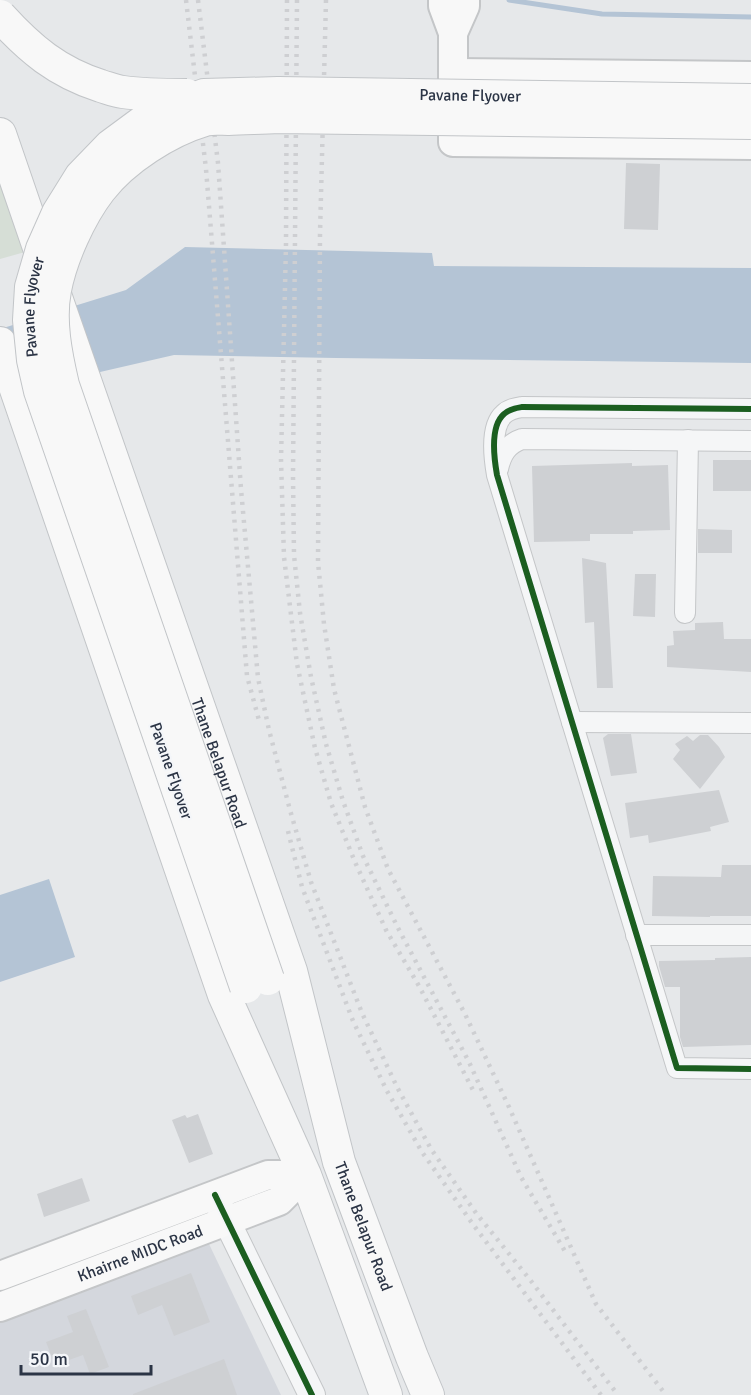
<svg xmlns="http://www.w3.org/2000/svg" width="751" height="1395" font-family="Signika,sans-serif">
<style>
.built{fill:#d4d7dd}
.green{fill:#d6ded6}
.water{fill:#b4c4d5}
.lines{fill:none;stroke-linecap:round;stroke-linejoin:round}
.stream{stroke:#b4c4d5;stroke-width:5}
.building{fill:#ced0d3}
.minor-casing{stroke:#c4c6c8;stroke-width:22}
.tertiary-casing{stroke:#c4c6c8;stroke-width:28}
.secondary-casing{stroke:#c4c6c8;stroke-width:32}
.primary-casing{stroke:#c2c5c8;stroke-width:34}
.minor{stroke:#f5f6f7;stroke-width:20}
.tertiary{stroke:#f5f6f7;stroke-width:26}
.secondary{stroke:#f8f8f8;stroke-width:28}
.primary{stroke:#f8f8f8;stroke-width:32}
.rail{stroke:#cecfd2;stroke-width:4.5;stroke-dasharray:3 6;stroke-linecap:butt}
.primary-bridge-casing{stroke:#c2c5c8;stroke-width:34;stroke-linecap:butt}
.primary-bridge{stroke:#f8f8f8;stroke-width:32}
.cycleway-casing{stroke:#f4f6f9;stroke-width:10}
.cycleway{stroke:#1b5e20;stroke-width:6}
.labels{text-anchor:middle;dominant-baseline:central;stroke-width:4.5;stroke-linejoin:round;paint-order:stroke}
.street-label{font-size:16px;fill:#2b3445;stroke:#f4f6f9}
</style>
<rect width="100%" height="100%" fill="#e6e8ea"/>
<!-- built -->
<path class="built" d="M209,1244l72,151h-281v-73z"/>
<!-- green -->
<path class="green" d="M0,179l25,73 -25,7z"/>
<!-- water -->
<g class="water">
<path d="M185,247l247,6 2,13 317,2v95l-415,-5 -162,-3 -174,40v-66l126,-39z"/>
<path d="M49,879l26,78 -75,25v-87z"/>
</g>
<g class="lines">
<!-- stream -->
<path class="stream" d="M509,0l93,14 149,3"/>
</g>
<!-- building -->
<g class="building">
<path d="M626,163l34,1 -2,66 -34,-1z"/>
<rect x="713" y="460" width="38" height="31"/>
<path d="M632,463v3l36,-1 2,65 -37,1v3h-43v7l-56,1 -2,-76z"/>
<path d="M698,529l34,1v23h-34z"/>
<path d="M582,558l24,5 7,125h-16l-3,-66 -9,1z"/>
<path d="M635,574h21l-1,43 -22,-1z"/>
<path d="M723,622l1,17h27v33l-84,-5v-21l7,-1 -1,-14 22,-1v-7z"/>
<path d="M608,734h23l6,39 -26,3 -8,-38z"/>
<path d="M700,735h8l11,12 6,10 -25,32 -27,-30 7,-9 -5,-6 12,-8 6,5z"/>
<path d="M719,790l10,32 -19,5 1,4 -62,12 -1,-8 -18,3 -5,-35z"/>
<path d="M722,865h29v51h-41v1l-58,-1 1,-40 68,1z"/>
<path d="M751,957v88l-68,2 -3,-10v-50h-15l-6,-21v-5l56,-1v-2z"/>
<path d="M198,1114l15,40 -24,9 -17,-43 13,-5 2,3z"/>
<path d="M82,1178l8,23 -46,16 -7,-23z"/>
<path d="M191,1273l19,49 -36,14 -12,-31 -24,10 -7,-19z"/>
<path d="M86,1309l23,58 -19,7 -7,-19 -28,10 -9,-23 27,-10 -6,-16z"/>
<path d="M224,1359l13,36h-104v-1z"/>
</g>
<g class="lines">
<defs>
<g id="minor">
<path d="M751,409l-229,-2c-6,1 -13,2 -18,7 -14,12 -10,44 -7,61l180,593 74,1"/>
<path d="M498,469c3,-14 9,-25 24,-30l229,2"/>
<path d="M685,613l3,-173"/>
<path d="M572,722l179,1"/>
<path d="M636,935h115"/>
</g>
<path id="tertiary" d="M218,1203l94,192"/>
<g id="secondary">
<path d="M443,0v6l10,27v109l298,3"/>
<path d="M453,33l12,-27v-6"/>
<path d="M453,73l298,3"/>
<path d="M0,1276l268,-101h37"/>
<path id="s1" d="M0,1307l279,-106 26,-26"/>
</g>
<g id="primary">
<path id="s2" d="M0,134l59,172 232,665 48,191 73,195 16,38"/>
<path d="M0,343l224,652 81,180 81,220"/>
</g>
</defs>
<!-- minor casing -->
<use href="#minor" class="minor-casing"/>
<!-- tertiary casing -->
<use href="#tertiary" class="tertiary-casing"/>
<!-- secondary casing -->
<use href="#secondary" class="secondary-casing"/>
<!-- primary casing -->
<use href="#primary" class="primary-casing"/>
<!-- minor -->
<use href="#minor" class="minor"/>
<!-- tertiary -->
<use href="#tertiary" class="tertiary"/>
<!-- secondary -->
<use href="#secondary" class="secondary"/>
<!-- primary -->
<use href="#primary" class="primary"/>
<!-- rail -->
<g class="rail">
<path d="M186,0l20,169 41,507 13,48"/>
<path d="M198,0l20,163 23,326 17,189 11,52 21,80 21,72 51,131 35,74 34,62 45,64 55,68 87,114"/>
<path d="M287,0l-1,244 -5,216 3,97 13,107 18,84 16,55 24,59 31,68 33,56 55,106"/>
<path d="M297,0l-4,476 1,79 6,58 11,64 15,67 17,57 20,55 34,70 72,136 52,115 45,76"/>
<path d="M326,0l-6,234 -2,328 6,62 10,65 31,118 23,62 77,145 44,93 87,197 70,91"/>
<path d="M288,831l14,56 51,134 34,70 35,61 50,71 129,172"/>
</g>
<defs>
<g id="primary-bridge">
<path d="M0,16c30,33 57,56 101,70 7,2 14,5 22,6 21,3 43,3 64,3"/>
<path d="M268,979l-205,-594c-7,-30 -14,-64 -8,-95 6,-32 25,-74 45,-100 24,-31 68,-59 105,-70 7,-2 16,-1 23,-1 17,-1 34,-1 50,-2l473,6"/>
<path id="s3" d="M246,987l-206,-596 -7,-31 -4,-40 2,-33 11,-38 16,-36 23,-37 29,-30 42,-31 52,-20 74,-2 473,7"/>
</g>
</defs>
<!-- primary-bridge casing -->
<use href="#primary-bridge" class="primary-bridge-casing"/>
<!-- primary-bridge -->
<use href="#primary-bridge" class="primary-bridge"/>
<defs>
<g id="cycleway">
<path d="M751,409l-229,-2c-6,1 -13,2 -18,7 -14,12 -10,44 -7,61l180,593 74,1"/>
<path d="M215,1195l97,200"/>
</g>
</defs>
<!-- cycleway casing -->
<use href="#cycleway" class="cycleway-casing"/>
<!-- cycleway -->
<use href="#cycleway" class="cycleway"/>
</g>
<g class="labels">
<!-- street labels -->
<g class="street-label">
<text stroke="none"><textPath href="#s3" startOffset="1274">Pavane Flyover</textPath></text>
<text stroke="none"><textPath href="#s3" startOffset="716">Pavane Flyover</textPath></text>
<text stroke="none"><textPath href="#s2" startOffset="666">Thane Belapur Road</textPath></text>
<text transform="translate(171 771) rotate(71)">Pavane Flyover</text>
<text stroke="none"><textPath href="#s2" startOffset="1152">Thane Belapur Road</textPath></text>
<text stroke="none"><textPath href="#s1" startOffset="150">Khairne MIDC Road</textPath></text>
</g>
</g>
<!-- scale -->
<path d="M21 1365v9h130v-9" fill="none" stroke="#2b3445" stroke-width="3"/>
<text x="30" y="1365" font-size="18" fill="#2b3445" stroke="#f4f6f9" stroke-width="4.5" paint-order="stroke">50 m</text>
</svg>
